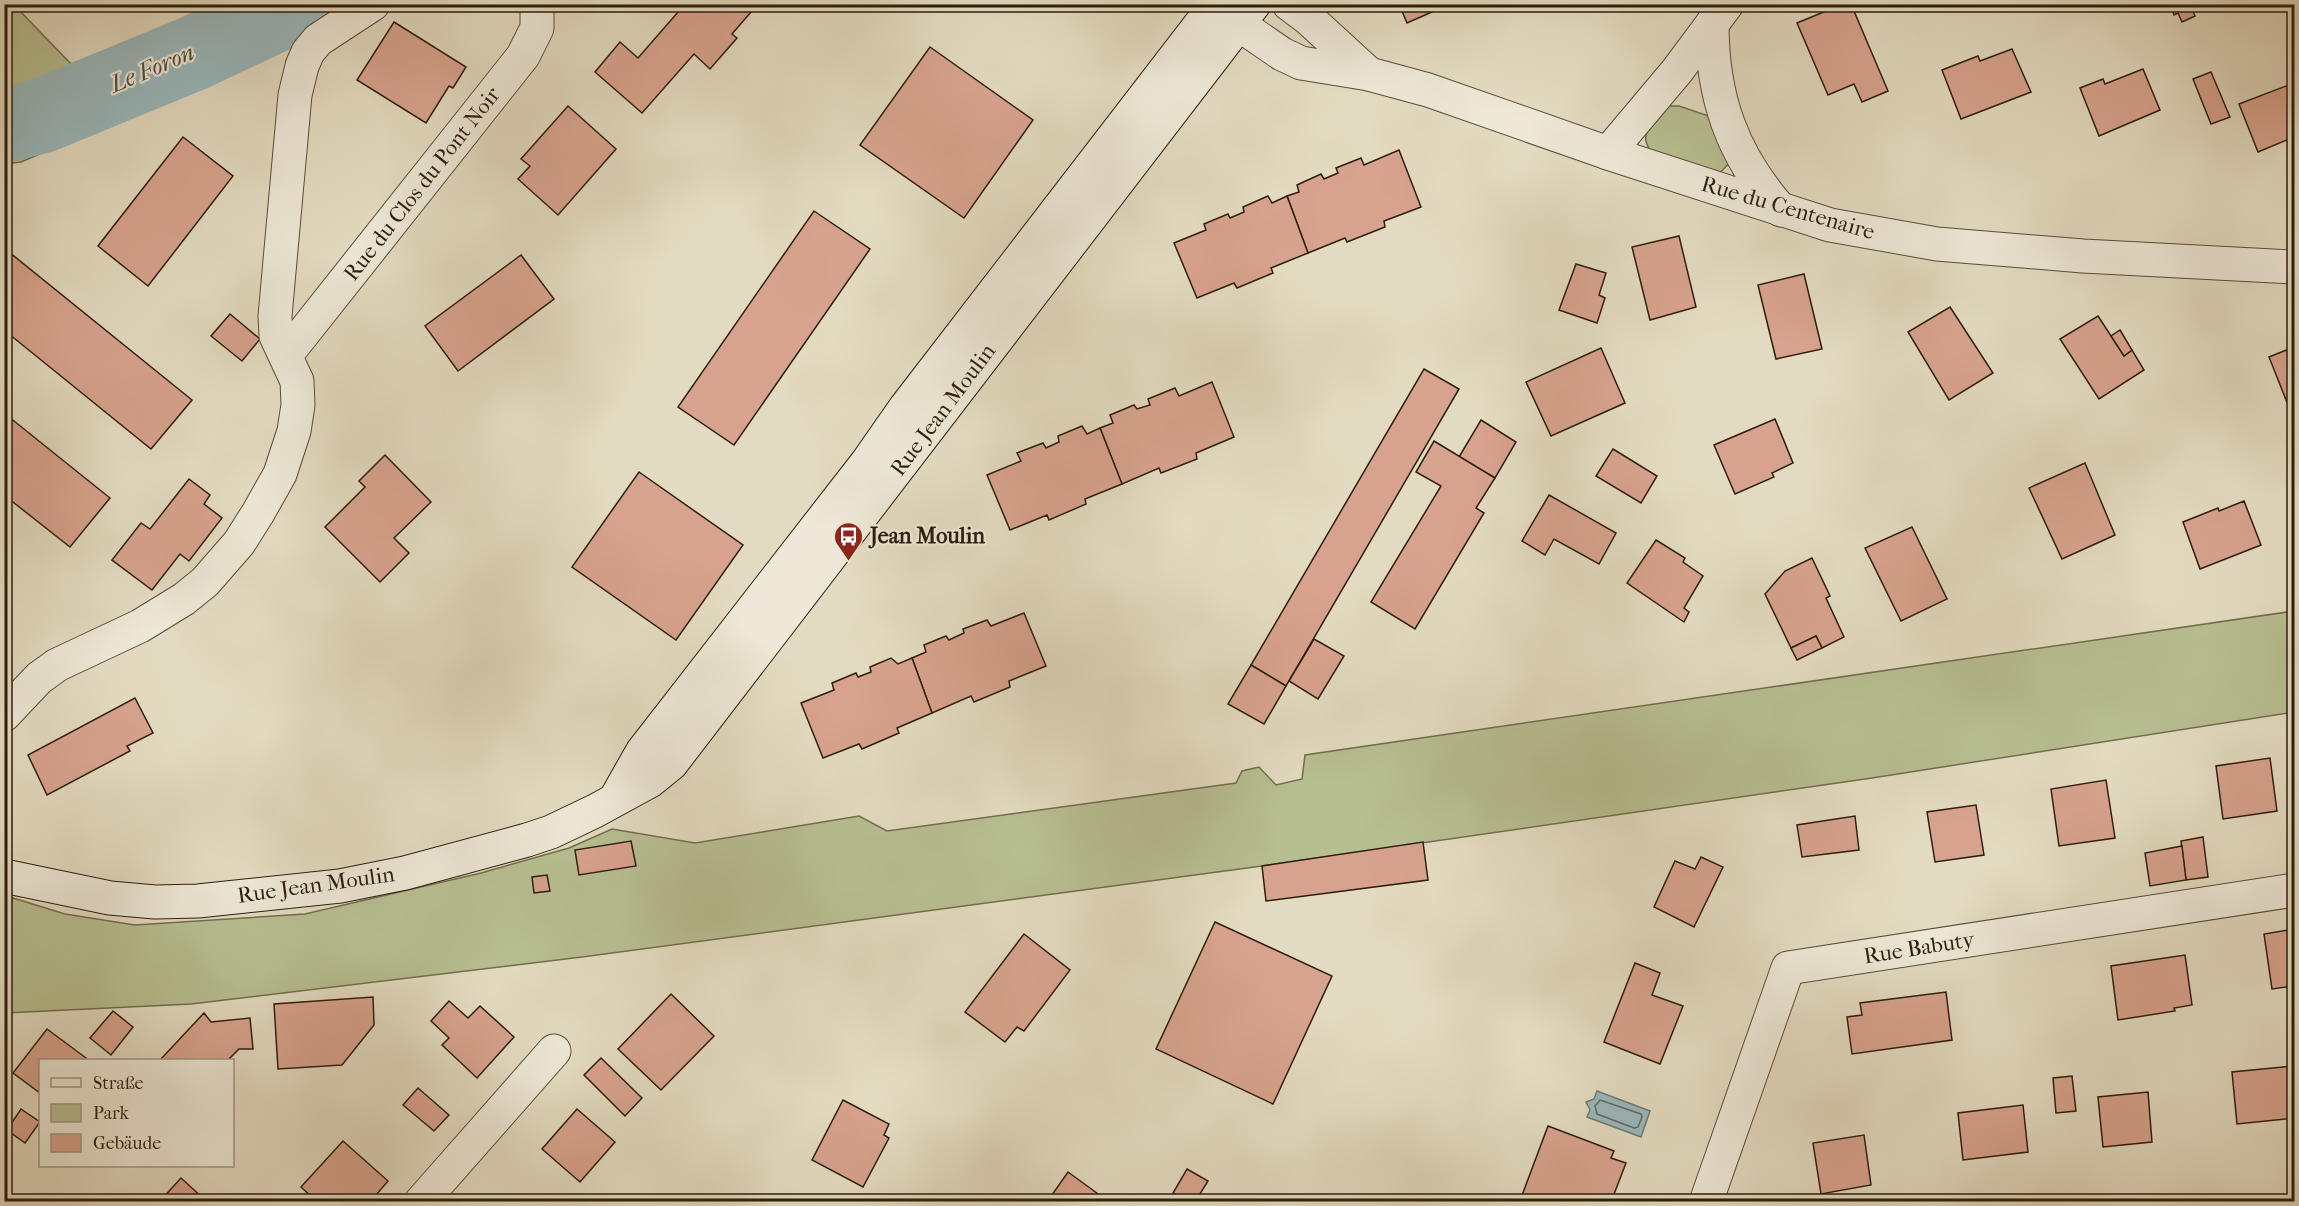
<svg xmlns="http://www.w3.org/2000/svg" width="2299" height="1206" font-family="'IM FELL French Canon',serif">
<style>
.green{fill:#b7bf91;stroke:#726e4e;stroke-width:1.5}
.water{fill:#9ab8bd;stroke:#6e7a76;stroke-width:1.5}
.lines{fill:none;stroke-linecap:round;stroke-linejoin:round}
.shore{stroke:#646a64;stroke-width:1.5}
.river{stroke:#9ab8bd;stroke-width:75}
.building{fill:#d8a38e;stroke:#2d1d0b;stroke-width:1.5}
.street-casing{stroke:#5a4c38;stroke-width:35}
.secondary-casing{stroke:#2d1d0b;stroke-width:35}
.street{stroke:#ede8d7;stroke-width:33}
.secondary{stroke:#ede8d7;stroke-width:33}
.labels{text-anchor:middle;dominant-baseline:central;stroke-width:4.5;stroke-linejoin:round;paint-order:stroke}
.street-label{font-size:22px;fill:#2d1d0b;stroke:#ede8d7}
.poi-label{font-size:22px;font-weight:bold;fill:#2d1d0b;stroke:#ede8d7;text-anchor:start}
.water-label{font-size:24px;font-style:italic;fill:#4e4c40;stroke:#ede8d7}
</style>
<rect width="100%" height="100%" fill="#e3dbc1"/>
<filter id="stains"><feTurbulence type="fractalNoise" baseFrequency=".00333" numOctaves="4"/><feColorMatrix values="0 0 0 0 .2 0 0 0 0 .09 0 0 0 0 .02 0 0 0 .5 -.17"/></filter>
<radialGradient id="worn" r=".72"><stop offset=".6" stop-color="#630" stop-opacity="0"/><stop offset="1" stop-color="#630" stop-opacity=".3"/></radialGradient>
<!-- green -->
<g class="green">
<path d="M5,4l9,1 57,59 5,17 -71,19z"/>
<path d="M324,5h19l-55,26 -2,18 -265,113 -8,1 -8,3 -1,-27 40,-5z"/>
<path d="M1668,106h11l33,11 22,41 -16,17 -66,-23c-17,-18 4,-32 16,-46z"/>
<path d="M2294,611v101l-422,66 -610,88 -680,91 -391,47 -186,9v-101l8,-14 52,16 70,11 170,-11 176,-41 88,-25 43,-19 83,14 164,-27 28,15 349,-48 6,-12 17,-4 17,18 26,-6 3,-24z"/>
</g>
<!-- water -->
<path class="water" d="M1597,1091l53,20 -9,26 -54,-20 3,-7 -4,-8 8,-3z"/>
<g class="lines">
<!-- shore -->
<path class="shore" d="M1600,1100l41,14 1,3 -4,10 -4,1 -37,-14 -2,-8z"/>
<!-- river -->
<path class="river" d="M4,125l37,-9 153,-63 104,-49"/>
</g>
<!-- building -->
<g class="building">
<path d="M685,4h57l9,8 -19,22 5,4 -27,31 -16,-15 -52,59 -47,-41 25,-30 18,16z"/>
<path d="M1399,4h51l-43,19z"/>
<path d="M1843,4h8l37,87 -26,11 -8,-18 -26,11 -31,-72z"/>
<path d="M2170,4h20l5,12 -13,6 -4,-9 -4,2z"/>
<path d="M394,22l72,45 -13,21 -4,-2 -23,37 -69,-43z"/>
<path d="M930,47l103,73 -69,98 -104,-73z"/>
<path d="M2012,49l19,43 -70,27 -19,-49 36,-14 2,5z"/>
<path d="M2143,69l17,41 -61,26 -19,-48 23,-9 2,5z"/>
<path d="M2211,72l19,45 -19,7 -18,-45z"/>
<path d="M2294,83v54l-36,15 -19,-48z"/>
<path d="M568,106l48,43 -58,66 -40,-36 12,-13 -9,-7z"/>
<path d="M183,137l50,39 -85,110 -50,-40z"/>
<path d="M1399,150l22,57 -37,14 1,6 -38,15 -2,-4 -37,15 -21,-57 12,-4 -2,-7 24,-11 3,5 14,-6 -2,-5 25,-10 3,7z"/>
<path d="M1268,196l4,7 15,-7 21,57 -37,15 2,5 -36,15 -3,-5 -37,15 -23,-55 32,-13 -2,-6 24,-10 2,4 14,-6 -1,-5z"/>
<path d="M814,211l56,38 -136,196 -56,-38z"/>
<path d="M1679,236l17,71 -46,13 -18,-73z"/>
<path d="M4,248l188,152 -41,49 -147,-119z"/>
<path d="M521,255l33,44 -96,72 -33,-45z"/>
<path d="M1576,264l30,9 -7,22 6,3 -8,25 -38,-13z"/>
<path d="M1804,274l18,75 -46,10 -18,-74z"/>
<path d="M1950,307l43,66 -44,27 -41,-68z"/>
<path d="M230,314l30,25 -18,22 -31,-25z"/>
<path d="M2098,316l26,40 8,-6 12,20 -45,29 -39,-60z"/>
<path d="M2120,330l12,20 -8,6 -13,-20z"/>
<path d="M2294,347v73l-25,-63z"/>
<path d="M1601,348l24,55 -74,33 -25,-54z"/>
<path d="M1424,369l35,20 -173,297 -35,-21z"/>
<path d="M1212,382l22,55 -38,16 1,6 -36,14 -2,-5 -37,16 -22,-56 13,-5 -3,-8 24,-10 3,4 13,-4 -2,-6 27,-11 4,8z"/>
<path d="M4,413l106,85 -40,49 -66,-52z"/>
<path d="M1775,419l18,44 -21,10 2,4 -39,17 -21,-49z"/>
<path d="M1481,420l35,22 -21,36 -36,-21z"/>
<path d="M1082,426l5,8 13,-6 22,56 -37,15 1,5 -37,16 -2,-5 -37,15 -23,-55 34,-14 -4,-8 26,-10 3,5 13,-6 -1,-6z"/>
<path d="M1434,441l61,37 -19,30 8,5 -69,116 -44,-27 70,-116 -25,-14z"/>
<path d="M1613,449l44,27 -16,27 -45,-27z"/>
<path d="M385,455l46,47 -37,36 15,15 -29,29 -55,-55 40,-40 -6,-6z"/>
<path d="M2085,463l30,72 -53,24 -33,-71z"/>
<path d="M639,472l104,73 -67,95 -104,-73z"/>
<path d="M189,479l21,16 -6,9 18,14 -33,43 -9,-7 -28,36 -40,-30 29,-37 9,6z"/>
<path d="M1549,495l67,38 -17,31 -45,-25 -9,16 -23,-14z"/>
<path d="M2244,501l17,44 -61,24 -17,-47 35,-14 1,3z"/>
<path d="M1912,527l35,72 -46,22 -36,-73z"/>
<path d="M1656,540l29,18 -2,4 20,14 -19,32 5,4 -5,10 -57,-39z"/>
<path d="M1812,558l18,38 -4,2 18,39 -22,11 -6,-12 -25,12 -26,-54 20,-23z"/>
<path d="M1024,613l22,53 -37,15 1,6 -36,15 -3,-6 -39,17 -20,-55 14,-6 -2,-7 22,-9 3,4 15,-7 -1,-4 24,-9 4,6z"/>
<path d="M1816,636l6,12 -25,12 -6,-12z"/>
<path d="M1314,639l30,17 -26,43 -29,-18z"/>
<path d="M891,658l7,6 14,-6 20,55 -35,15 2,5 -37,16 -3,-5 -36,14 -22,-55 33,-13 -2,-7 24,-10 2,4 13,-5 -1,-5z"/>
<path d="M1251,665l35,21 -22,38 -36,-20z"/>
<path d="M135,698l18,35 -26,13 3,5 -83,44 -19,-40z"/>
<path d="M2270,758l7,53 -54,8 -7,-53z"/>
<path d="M2106,780l9,58 -56,8 -8,-57z"/>
<path d="M1976,805l8,50 -49,7 -8,-50z"/>
<path d="M1855,816l4,34 -57,7 -5,-32z"/>
<path d="M2203,837l5,40 -22,3 -5,-39z"/>
<path d="M631,841l5,25 -57,9 -4,-25z"/>
<path d="M1423,842l5,38 -162,21 -4,-35z"/>
<path d="M2182,846l4,34 -36,6 -5,-33z"/>
<path d="M1701,857l22,10 -29,60 -40,-20 21,-46 20,8z"/>
<path d="M547,875l3,16 -16,2 -2,-16z"/>
<path d="M1215,922l117,54 -59,128 -117,-55z"/>
<path d="M2294,929v57l-22,3 -8,-55z"/>
<path d="M1024,934l46,36 -46,61 -7,-4 -12,15 -40,-30z"/>
<path d="M2185,955l7,50 -18,3 1,3 -57,9 -7,-54z"/>
<path d="M1635,963l25,10 -8,22 31,11 -23,58 -56,-22z"/>
<path d="M1946,992l6,48 -100,14 -5,-37 15,-2 -2,-12z"/>
<path d="M671,994l43,42 -53,54 -43,-41z"/>
<path d="M373,997l1,28 -32,40 -64,4 -4,-65z"/>
<path d="M449,1001l19,17 12,-12 34,31 -37,41 -35,-33 7,-7 -18,-17z"/>
<path d="M113,1011l20,16 -22,28 -21,-17z"/>
<path d="M204,1013l7,9 39,-4 3,31h-14l-11,11h-68z"/>
<path d="M47,1029l39,29 -2,2h-44v33l-27,-20z"/>
<path d="M601,1058l41,40 -17,18 -41,-41z"/>
<path d="M2293,1066l1,52 -57,6 -5,-52z"/>
<path d="M2072,1076l4,35 -20,2 -3,-35z"/>
<path d="M418,1088l31,27 -15,16 -31,-26z"/>
<path d="M2148,1092l4,50 -49,5 -5,-50z"/>
<path d="M843,1100l46,24 -5,11 5,3 -26,49 -51,-27z"/>
<path d="M2023,1105l5,47 -65,8 -5,-47z"/>
<path d="M21,1109l19,13 -15,21 -18,-13z"/>
<path d="M577,1109l38,33 -35,40 -38,-33z"/>
<path d="M1548,1126l66,25 -3,7 15,5 -15,39h-81l-9,-4z"/>
<path d="M1864,1135l7,50 -50,9 -8,-51z"/>
<path d="M343,1141l45,40 -18,21h-53l-16,-15z"/>
<path d="M1187,1169l21,12 -13,21h-8l-14,-9z"/>
<path d="M1068,1172l41,30h-62z"/>
<path d="M181,1178l23,21 -2,3 -42,-1z"/>
</g>
<g class="lines">
<defs>
<g id="street">
<path d="M1289,4l20,15 60,55"/>
<path d="M1215,8l67,46 19,9 68,11 59,16 180,63 222,72 107,19 146,12 211,11"/>
<path d="M1712,24c0,73 20,131 69,186"/>
<path d="M1608,153l69,-82 50,-67"/>
<path d="M286,355l237,-299 14,-28v-24"/>
<path d="M4,715l35,-37 18,-13 83,-39 44,-27 21,-17 34,-39 19,-30 22,-39 14,-43 4,-26 -1,-24 -21,-45 -1,-20 20,-221 7,-29 6,-14 10,-12 55,-36"/>
<path d="M421,1202l133,-151"/>
<path d="M1706,1202l82,-234 506,-78"/>
</g>
<g id="secondary">
<path d="M616,798l26,-46 226,-291 37,-53 311,-404"/>
<path d="M4,876l106,22 45,4 43,-1 142,-15 65,-13 122,-33 24,-8 44,-21 55,-30 21,-17 583,-760"/>
</g>
</defs>
<!-- street casing -->
<use href="#street" class="street-casing"/>
<!-- secondary casing -->
<use href="#secondary" class="secondary-casing"/>
<!-- street -->
<use href="#street" class="street"/>
<!-- secondary -->
<use href="#secondary" class="secondary"/>
</g>
<!-- icons -->
<defs>
<symbol id="bus-pin" viewBox="-11 -11 22 30"><path d="M0 17L-7.5 6A9.5 9.5 0 1 1 7.5 6Z" fill="#8f2418" stroke="#ede8d7"/><path d="M-5-6H5V4H4V6H2V4H-2V6H-4V4H-5ZM-3.5-4V0h7V-4ZM-3.5 1.2v1.5H-2V1.2ZM2 1.2v1.5H3.5V1.2Z" fill="#fff"/></symbol>
</defs>
<g fill-rule="evenodd">
<use href="#bus-pin" x="832" y="520" width="33" height="45"/>
</g>
<g class="labels">
<!-- street labels -->
<g class="street-label">
<text transform="translate(422 184) rotate(-52)">Rue du Clos du Pont Noir</text>
<text transform="translate(1788 208) rotate(16)">Rue du Centenaire</text>
<text transform="translate(943 410) rotate(-53)">Rue Jean Moulin</text>
<text transform="translate(316 885) rotate(-8)">Rue Jean Moulin</text>
<text transform="translate(1919 948) rotate(-9)">Rue Babuty</text>
</g>
<!-- poi labels -->
<g class="poi-label">
<text x="870" y="536">Jean Moulin</text>
</g>
<!-- water labels -->
<g class="water-label">
<text transform="translate(152 68) rotate(-23)">Le Foron</text>
</g>
</g>
<!-- margin -->
<rect width="2299" height="1206" fill="none" stroke="#e3dbc1" stroke-width="24"/>
<rect x="6" y="6" width="2287" height="1194" fill="none" stroke="#2d1d0b" stroke-width="3"/>
<rect x="12" y="12" width="2275" height="1182" fill="none" stroke="#2d1d0b" stroke-width="1.5"/>
<!-- legend -->
<rect x="39" y="1059" width="195" height="108" fill="#ede8d7" stroke="#a09785" stroke-width="1.5"/>
<rect x="51" y="1078" width="30" height="9" fill="#ede8d7" stroke="#a09785" stroke-width="1.5"/>
<text x="93" y="1089" font-size="18" fill="#2d1d0b">Straße</text>
<rect x="51" y="1104" width="30" height="18" fill="#b7bf91" stroke="#a09785" stroke-width="1.5"/>
<text x="93" y="1119" font-size="18" fill="#2d1d0b">Park</text>
<rect x="51" y="1134" width="30" height="18" fill="#d8a38e" stroke="#a09785" stroke-width="1.5"/>
<text x="93" y="1149" font-size="18" fill="#2d1d0b">Gebäude</text>
<rect width="100%" height="100%" filter="url(#stains)"/>
<rect width="100%" height="100%" fill="url(#worn)"/>
</svg>
